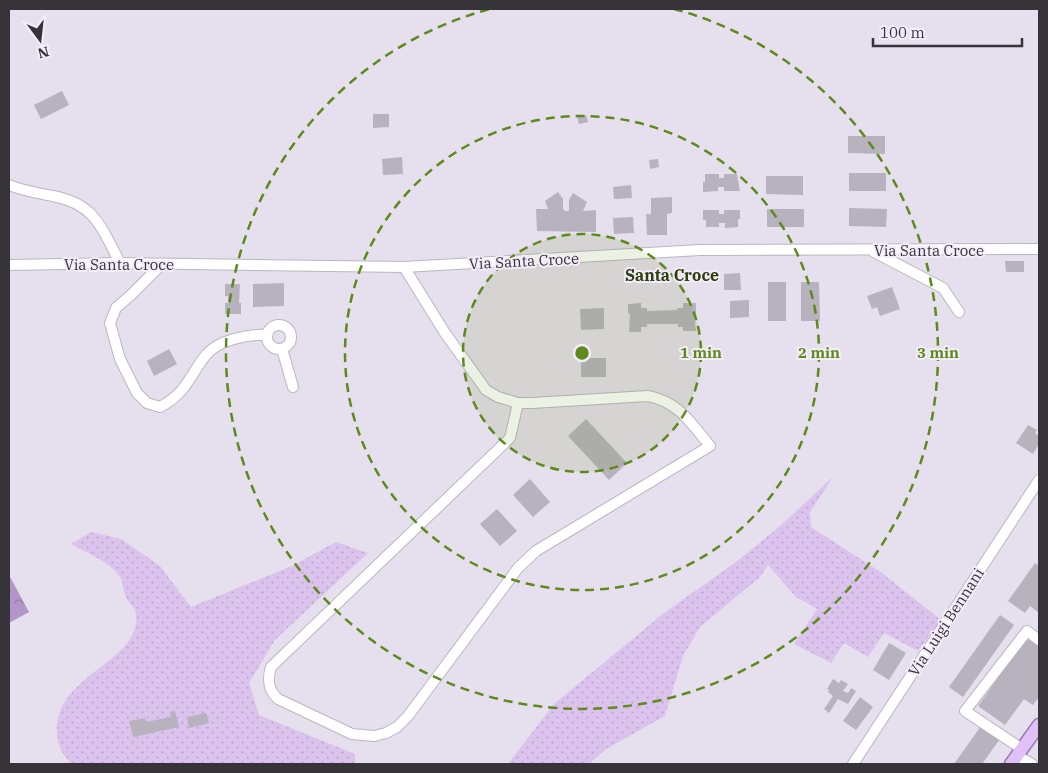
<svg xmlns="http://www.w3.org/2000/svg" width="1048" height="773" font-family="'IBM Plex Serif',serif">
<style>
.grass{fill:url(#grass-dots)}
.forest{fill:url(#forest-crowns)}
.building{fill:#b8b1be}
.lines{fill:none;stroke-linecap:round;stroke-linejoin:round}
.minor-casing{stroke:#bcb5c2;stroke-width:12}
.major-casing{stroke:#9775b1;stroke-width:15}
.minor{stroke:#fff;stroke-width:10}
.major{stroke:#e0c1f7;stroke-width:12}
.ring{fill:none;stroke:#5c8a1b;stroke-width:2.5;stroke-dasharray:9 6}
.labels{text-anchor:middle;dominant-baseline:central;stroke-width:4;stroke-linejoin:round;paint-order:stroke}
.street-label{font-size:15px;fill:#373439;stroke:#f4ecfa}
.neighbourhood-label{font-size:16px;font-weight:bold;fill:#293f0c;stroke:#f4ecfa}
.centre{fill:#5c8a1b;stroke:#f4ecfa;stroke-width:2.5}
.ring-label{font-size:15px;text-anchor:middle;font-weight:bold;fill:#5c8a1b;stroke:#f4ecfa;stroke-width:4;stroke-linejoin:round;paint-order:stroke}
</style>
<defs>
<pattern id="grass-dots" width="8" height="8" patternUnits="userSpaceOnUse" patternTransform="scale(1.25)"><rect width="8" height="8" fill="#dbc3ee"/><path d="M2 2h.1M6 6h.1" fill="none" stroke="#bda8cd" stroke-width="1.8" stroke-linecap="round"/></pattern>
<pattern id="forest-crowns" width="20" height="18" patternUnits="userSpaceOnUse" patternTransform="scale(1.25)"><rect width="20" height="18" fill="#b395ca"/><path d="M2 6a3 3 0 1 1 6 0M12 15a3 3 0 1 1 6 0" fill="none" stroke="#927aa5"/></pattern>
</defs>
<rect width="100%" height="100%" fill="#e6dfed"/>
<!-- grass -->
<g class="grass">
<path d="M833,477l-23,35 1,15 71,46 59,47 -23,31 -34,-18 -16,24 -24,-14 -13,20 -37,-19 23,-35 -21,-12 -28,-32 -8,12 -60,50 -17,29 -18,60 -59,33 -17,15h-81l46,-60 110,-91 72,-51 43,-35z"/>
<path d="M91,532l30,7 39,27 31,41 101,-41 44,-24 32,11 -93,87 -26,43 10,32 96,39v10h-283c-10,-9 -15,-19 -15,-33 -1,-58 86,-69 79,-118 -2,-8 -8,-10 -10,-16 -4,-7 -2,-16 -7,-22 -11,-14 -32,-22 -48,-31z"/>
</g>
<!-- forest -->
<path class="forest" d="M9,575l20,37 -20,11z"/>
<!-- building -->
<g class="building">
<path d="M62,91l7,14 -28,14 -7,-14z"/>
<path d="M373,114h16v13l-16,1z"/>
<path d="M586,115l2,7 -9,2 -2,-7z"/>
<path d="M848,136h37v18l-37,-1z"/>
<path d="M402,157l1,17 -20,1 -1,-16z"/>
<path d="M658,159l1,8 -9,2 -1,-9z"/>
<rect x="849" y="173" width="37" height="18"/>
<path d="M705,174h14v4h5v-4h13l3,17h-16v-4h-6v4l-15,1v-10h2z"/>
<path d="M766,176h37v19l-37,-1z"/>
<path d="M631,185l1,13 -18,1 -1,-12z"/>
<path d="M558,192l5,7v10l2,2h4v-11l4,-7 14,9 -4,9 13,-1v22l-59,-1 -1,-22h12l-3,-8z"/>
<path d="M672,197v16l-5,1v21h-20l-1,-21h5v-16z"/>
<path d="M849,208l38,1 -1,18 -37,-1z"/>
<rect x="767" y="209" width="37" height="18"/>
<path d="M703,210h16v4h5v-4h16v9h-2v8l-13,1v-5h-6v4h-13v-7h-3z"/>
<path d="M633,217l1,16 -20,1 -1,-16z"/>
<path d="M1005,261h19v11h-18z"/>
<path d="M740,273l1,17h-17v-16z"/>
<rect x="768" y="282" width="18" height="39"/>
<path d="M801,282h18l1,39h-19z"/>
<path d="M284,283v23l-31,1v-23z"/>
<path d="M225,284h15l-1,19h2v11h-16v-11h3v-7h-3z"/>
<path d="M892,287l8,22 -20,7 -3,-9 -5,2 -5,-13z"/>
<path d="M749,300v17l-19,1v-17z"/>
<path d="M641,303v5h6v3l30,-1v-2h6v-5h13v10h-2l2,18h-13v-4h-5v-3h-31v3h-6v5h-12l1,-19 -2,1v-10z"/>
<path d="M604,308v21l-23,1 -1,-21z"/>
<path d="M169,349l8,15 -23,12 -7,-15z"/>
<rect x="581" y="358" width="25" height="19"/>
<path d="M586,419l41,44 -18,17 -41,-44z"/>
<path d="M1028,425l9,5 -2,3 4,3v8l-6,10 -17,-11z"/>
<path d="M530,479l20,23 -17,15 -20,-22z"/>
<path d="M497,509l20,22 -17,15 -20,-22z"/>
<path d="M1035,563l4,3v47l-9,-7 -5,7 -17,-12z"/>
<path d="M1000,615l14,10 -51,72 -14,-10z"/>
<path d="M1027,637l12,8v33l-2,2 2,2v15l-6,8 -9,-6 -19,26 -27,-19z"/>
<path d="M889,643l17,10 -17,27 -16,-10z"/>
<path d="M833,679l6,4 2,-3 7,4 -5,7 5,2 3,-5 5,3 -8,13 -10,-5 -9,14 -5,-4 9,-13 -5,-4 1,-2 -2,-1z"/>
<path d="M860,697l13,10 -17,23 -13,-9z"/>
<path d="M175,711l4,16 -46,10 -4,-16 16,-3 1,4 25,-5 -1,-5z"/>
<path d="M206,713l3,10 -20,5 -2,-11z"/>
<path d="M981,726l19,13 -18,25h-28z"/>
</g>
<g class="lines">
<defs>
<g id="minor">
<path d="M9,185c14,6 29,8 44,11 43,8 49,33 67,67"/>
<path d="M874,252l69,36 16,24"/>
<path d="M162,264l-30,30 -16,14 -6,15 10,36 17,34 10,10 13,4c27,-14 29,-31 46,-52 12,-15 42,-21 61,-20"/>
<path d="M9,265l111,-2 284,4 296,-17 339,-1"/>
<path d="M404,267l41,66 41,57 12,7 20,6h14l116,-7c31,6 43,27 62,50l-174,105 -18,17 -110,148 -11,11 -11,6 -12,3 -22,-2 -74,-35c-10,-9 -11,-19 -7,-32l239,-229 8,-35"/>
<circle cx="279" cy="337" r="12"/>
<path d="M282,349l11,38"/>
<path d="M1022,749l-57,-38 62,-80 12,9"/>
<path d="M1018,756l14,8"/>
<path d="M853,764l186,-284"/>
</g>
<path id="major" d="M1011,764l28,-39"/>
</defs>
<!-- minor casing -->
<use href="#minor" class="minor-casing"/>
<!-- major casing -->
<use href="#major" class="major-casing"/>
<!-- minor -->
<use href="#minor" class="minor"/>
<!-- major -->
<use href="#major" class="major"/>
</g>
<!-- distance rings -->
<circle cx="582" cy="353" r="119" fill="#5c8a1b" fill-opacity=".12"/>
<g class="ring">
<circle cx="582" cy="353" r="119"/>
<circle cx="582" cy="353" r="237"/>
<path d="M674 9A356 356 0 1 1 490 9"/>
</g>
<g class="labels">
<!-- street labels -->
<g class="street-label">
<text x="929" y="250">Via Santa Croce</text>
<text transform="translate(524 261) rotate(-3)">Via Santa Croce</text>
<text x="119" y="264">Via Santa Croce</text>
<text transform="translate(946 622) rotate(-57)">Via Luigi Bennani</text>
</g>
<!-- neighbourhood labels -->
<g class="neighbourhood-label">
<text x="672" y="275">Santa Croce</text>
</g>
</g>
<circle cx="582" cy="353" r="8" class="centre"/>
<g class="ring-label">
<text x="701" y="358">1 min</text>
<text x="819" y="358">2 min</text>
<text x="938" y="358">3 min</text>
</g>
<!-- border -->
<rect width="1048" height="773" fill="none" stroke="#373439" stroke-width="20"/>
<!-- north arrow -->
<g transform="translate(40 40) rotate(165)" stroke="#f4ecfa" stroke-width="4" paint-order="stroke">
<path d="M0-4L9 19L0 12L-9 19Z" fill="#373439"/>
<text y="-8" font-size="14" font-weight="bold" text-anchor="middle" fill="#373439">N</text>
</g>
<!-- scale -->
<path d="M873 38v8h149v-8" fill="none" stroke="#373439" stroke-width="2.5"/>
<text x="880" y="38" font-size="15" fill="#373439" stroke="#f4ecfa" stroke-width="4" paint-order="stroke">100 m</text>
</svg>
